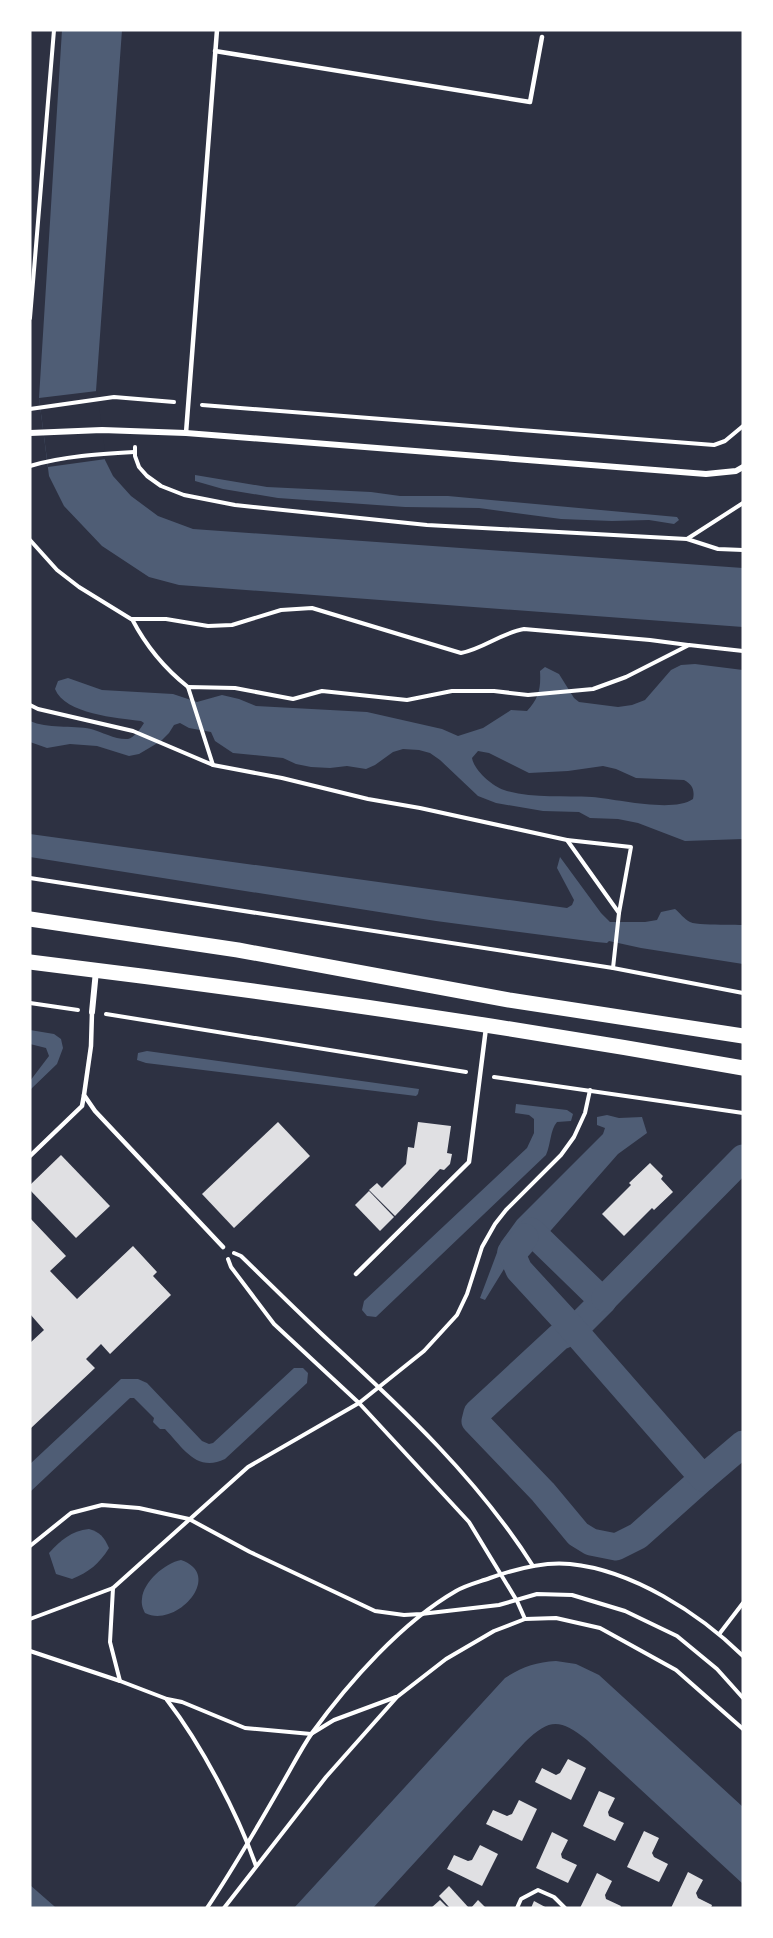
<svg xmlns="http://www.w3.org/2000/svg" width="773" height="1938" font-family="Signika,sans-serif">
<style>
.water{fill:#4f5d75;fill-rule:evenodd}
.pier{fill:#2d3142}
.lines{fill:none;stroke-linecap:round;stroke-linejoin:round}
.canal{stroke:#4f5d75;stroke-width:27}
.building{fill:#e0e0e3}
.path{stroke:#fff;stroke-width:4}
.service{stroke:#fff;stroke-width:4.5}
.minor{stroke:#fff;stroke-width:6}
.primary{stroke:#fff;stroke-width:15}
</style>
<rect width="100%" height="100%" fill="#2d3142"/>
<!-- water -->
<g class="water">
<path d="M62,30h60l-26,361 9,69 8,16 18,20 27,20 35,13 550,39v59l-564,-42 -30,-8 -47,-31 -38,-40 -15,-30 -10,-78z"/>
<path d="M195,475l72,12 104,5 29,4h48l229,21 2,3 -5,4 -25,-4 -37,1 -51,-2 -82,-11 -74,-1 -127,-9 -55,-9 -28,-8z"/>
<path d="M695,664l48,6v169l-58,2 -47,-18 -20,-4 -28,-1 -11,-6 -36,-1 -47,-8 -18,-7 -38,-36 -10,-7 -11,-3 -16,-1 -10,3 -18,13 -9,4 -19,-3 -17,2 -19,-1 -15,-3 -13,-6 -50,-5 -18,-12 -4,-9 -22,-4 -9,-5 -6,2 -5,8 -8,8 -22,13 -10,2 -32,-10 -27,-2 -23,4 -17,-6v-21c17,8 42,4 61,8 11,3 25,11 37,10 6,-1 13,-11 16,-16l-3,-2c-24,-3 -76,-7 -86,-32l3,-8 10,-3 34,12 71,4 24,8 25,-7 17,4 17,7 111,6 75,17 16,7 25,-8 28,-18 16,1c12,-13 14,-23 13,-40l5,-4 14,7 15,24 5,4 39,5 14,-2 13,-5 26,-30 10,-5zM478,751l11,2 40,20 39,-2 35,-5 13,3 20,9 48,2c8,4 11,10 9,19 -20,14 -76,0 -101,-2 -29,-2 -60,2 -88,-7 -12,-4 -30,-20 -32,-32z"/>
<path d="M30,834l537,74 5,-3 2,-5 -17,-32 3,-11 41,56 9,9h35l12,-2 4,-8 14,-3c5,4 9,10 15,13 9,4 40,2 53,3v39l-102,-16 -32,-7 -2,2 -11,-1 -160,-21 -406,-64z"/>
<path d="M30,1030l24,4 7,5 2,9 -6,16 -26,25 -1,-8 19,-25 -3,-8 -16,-4z"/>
<path d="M147,1051l272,38 -1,5 -2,2 -270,-33 -9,-3 1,-7z"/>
<path d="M516,1104l51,6 6,4 -2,7 -14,1c-7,8 -6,22 -11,33l-170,162 -9,-1 -5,-6 2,-9 163,-153 7,-15v-14l-5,-4 -14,-2z"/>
<path d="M607,1115l12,3 23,-1 5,16 -29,21 -102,116 -8,-4 -4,3 -19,31 -5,-2 21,-56 16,-22 86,-86 2,-6 -8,-3v-8z"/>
<path d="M294,1368h9l5,5 -1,10 -82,76c-28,14 -42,-11 -60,-30h-5l-7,-7 1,-4 -20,-20h-4l-100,94v-28l91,-85h17l9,4 55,58 7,3 4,-1z"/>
<path d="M89,1529c11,3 15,8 20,19 -10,16 -20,24 -37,31l-16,-5 -7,-21c12,-13 22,-22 40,-24z"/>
<path d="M181,1560c44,15 -5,69 -36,53 -2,-4 -4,-9 -3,-14 1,-17 23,-36 39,-39z"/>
<path d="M556,1661l20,3 23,11 144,132v77l-156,-144c-27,-21 -37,-22 -62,2l-152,166h-79l211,-230c17,-11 31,-16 51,-17z"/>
<path d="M30,1885l24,21 2,2h-26z"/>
</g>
<!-- pier -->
<path class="pier" d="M97,391l9,68 -58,8 -9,-69z"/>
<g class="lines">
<!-- canal -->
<g class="canal">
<path d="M531,1231l72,70 -30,30 -14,6 -82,76 -2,8 68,71 35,42 13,8 25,5 22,-11 65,-58"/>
<path d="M525,1237l-14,15 8,18 46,50 138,158 40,-34"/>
<path d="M605,1298l138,-140"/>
</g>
</g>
<!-- building -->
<g class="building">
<path d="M278,1122l32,34 -76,72 -32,-34z"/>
<path d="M418,1122l33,4 -4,27 5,1 -2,10 -6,6 -4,-1 -45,47 -26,-26 8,-7 5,5 24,-24 2,-17 6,1z"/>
<path d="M61,1155l49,51 -34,32 -46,-48v-5z"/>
<path d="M650,1163l13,13 -2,3 12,13 -19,18 -2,-2 -28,28 -22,-22 29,-29 -2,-2z"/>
<path d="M369,1191l25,26 -14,14 -25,-26z"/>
<path d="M30,1218l36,38 -16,15 27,28 56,-53 24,26 -4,4 18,19 -61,59 -9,-10 -15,15 9,9 -65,61v-86l14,-13 -14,-16z"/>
<path d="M568,1759l18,9 -15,32 -36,-18 7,-14 14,7 4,-2z"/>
<path d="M599,1791l16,7 -7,14 1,4 15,7 -9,18 -32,-15z"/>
<path d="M519,1800l18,9 -15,32 -36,-17 7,-14 14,6 5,-2z"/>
<path d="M644,1831l15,7 -7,15 2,4 14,7 -9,18 -32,-15z"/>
<path d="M552,1832l16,8 -7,14 1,4 15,7 -9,18 -32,-15z"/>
<path d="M480,1845l18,9 -16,32 -35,-17 7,-14 14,6 4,-1z"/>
<path d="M688,1872l15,8 -7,13 2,5 14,7 -1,3h-40z"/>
<path d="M597,1873l15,8 -7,14 1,4 15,7 -1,2h-40z"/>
<path d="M449,1886l20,22h-19l-11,-12z"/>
<path d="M440,1900l8,8h-17z"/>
<path d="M478,1900l8,8h-15z"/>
<path d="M534,1901l13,7h-16z"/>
</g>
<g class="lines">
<!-- path -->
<g class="path">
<path d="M30,318l24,-288"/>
<path d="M202,405l512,40 11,-4 18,-15"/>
<path d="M30,409l84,-12 60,5"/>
<path d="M135,447v9l4,11 8,9 14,10 23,9 51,10 192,20 260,14 31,10 25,1"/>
<path d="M30,466c34,-10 70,-12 105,-14"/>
<path d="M687,539l56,-36"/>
<path d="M30,540l27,30 22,17 52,32h35l42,7 24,-1 49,-15 31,-2 149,45c22,-4 40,-20 63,-24l126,11 38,5"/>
<path d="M132,619c14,27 32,49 56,68"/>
<path d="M30,705l8,4 95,22 80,34 -25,-78 47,1 58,11 29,-8 85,9 45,-9h42l34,4 65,-6 33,-12 63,-32 54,6"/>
<path d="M213,765l69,13 86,21 52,9 147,32 52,73 -6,55"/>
<path d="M567,840l64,7 -12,66"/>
<path d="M30,878l583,90 130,25"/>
<path d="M30,1003l48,7"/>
<path d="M106,1014l360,58"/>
<path d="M494,1077l249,36"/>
<path d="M234,1253l7,3c29,28 57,56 86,83 75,69 151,140 206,227"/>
<path d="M228,1259l3,8 43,57 85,79 110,119 48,79 8,18"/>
<path d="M30,1546l41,-33 31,-8 37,3 50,11 61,33 125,59 29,4 17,-1 78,-9 38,-11 35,1 53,16 52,25 40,33 26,29"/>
<path d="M113,1588l-3,54 10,39"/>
<path d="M30,1619l83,-31 135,-121 111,-64 65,-52 33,-36 10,-21 15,-47 13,-23 11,-14 55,-55 13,-18 11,-24 5,-23"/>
<path d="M720,1633l23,-30"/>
<path d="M30,1651l90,30 47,18 15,3 63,26 66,6 23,-14 62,-23"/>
<path d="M167,1700c34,44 71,114 89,166"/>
<path d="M207,1908c27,-40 51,-82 75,-124 10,-17 19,-35 30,-51 36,-50 90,-111 144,-142 10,-6 23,-9 34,-13 25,-9 53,-17 80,-14 62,6 129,49 173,92"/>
<path d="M224,1908l102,-131 71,-80 49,-38 48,-28 31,-12 31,-1 44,10 76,42 67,59"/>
<path d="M517,1908l4,-9 17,-9 16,7 11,11"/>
</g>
<!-- service -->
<g class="service">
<path d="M215,51l315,51 12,-65"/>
<path d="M186,433l31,-403"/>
<path d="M92,1012l-1,34 -7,49 11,16 128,136"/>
<path d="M30,1156l52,-50 2,-11"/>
<path d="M356,1274l113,-112 17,-134"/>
</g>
<!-- minor -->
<g class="minor">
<path d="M30,433l72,-3 84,3 520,41 30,-3 7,-4"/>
<path d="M92,1012l4,-41"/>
</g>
<!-- primary -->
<g class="primary">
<path d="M30,919l208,31 271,50 234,36"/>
<path d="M30,962c238,29 476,64 713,106"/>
</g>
</g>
<!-- border -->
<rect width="773" height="1938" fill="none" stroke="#ffffff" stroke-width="63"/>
</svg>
